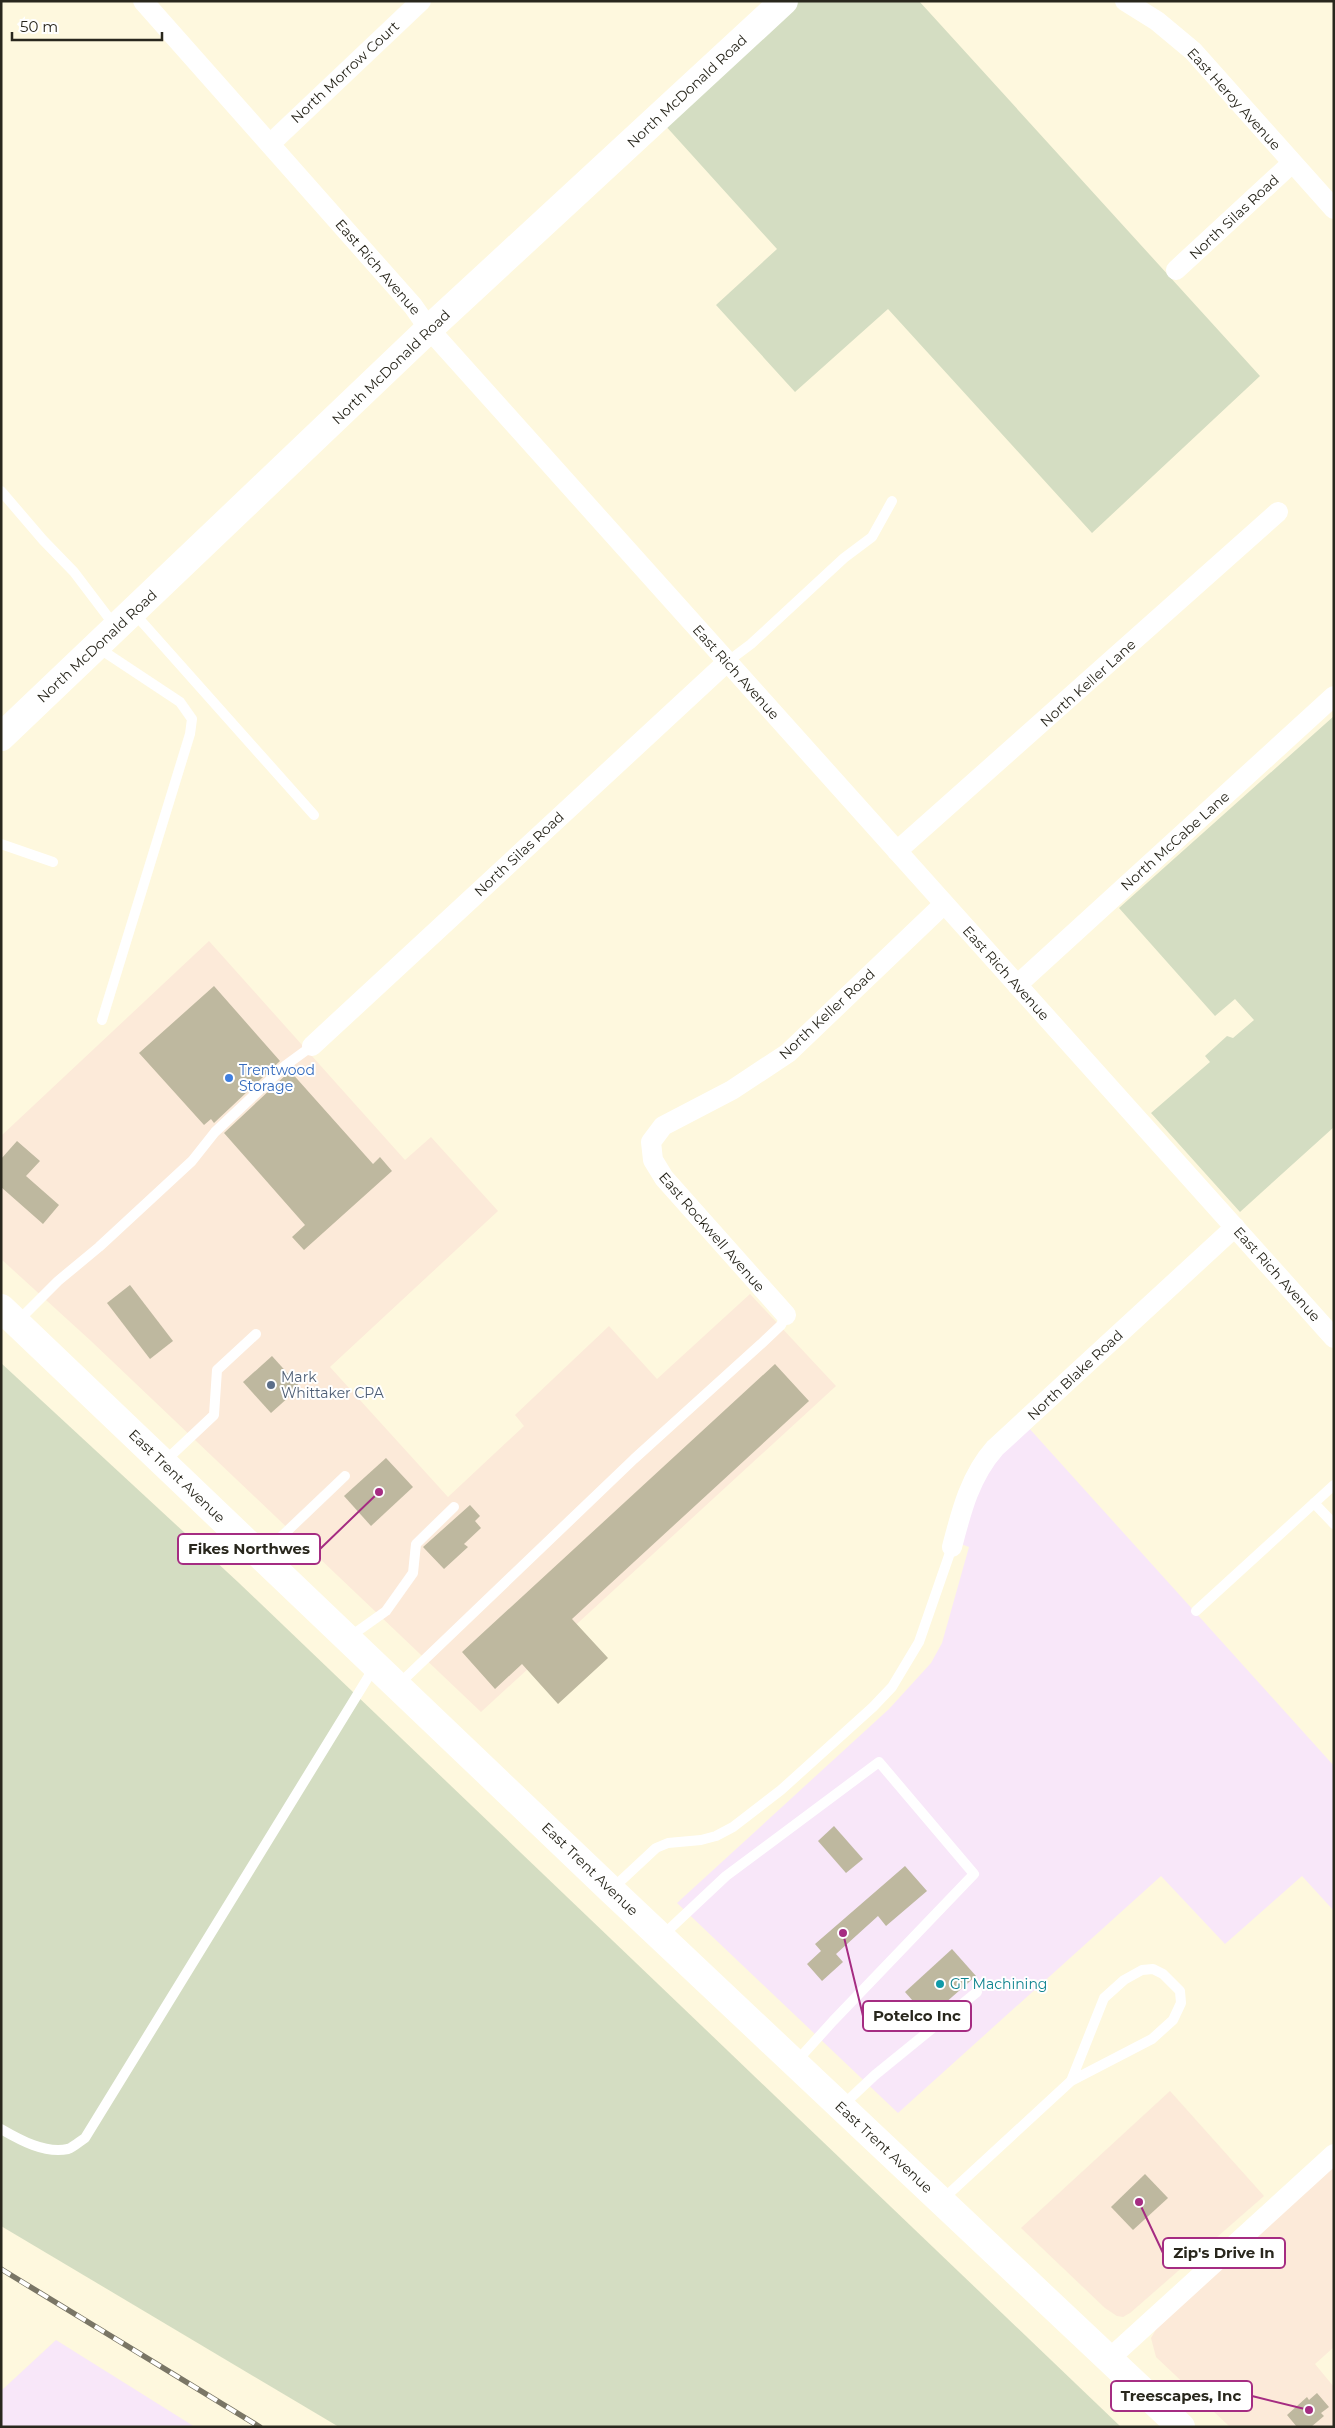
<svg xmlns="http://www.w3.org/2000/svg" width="1335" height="2428" font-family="Montserrat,sans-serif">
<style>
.commercial{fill:#fcead9}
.industrial{fill:#f8e7f9}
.green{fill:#d4ddc2}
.building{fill:#beb89f}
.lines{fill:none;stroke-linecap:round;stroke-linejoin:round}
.lane{stroke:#fff;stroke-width:10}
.street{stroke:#fff;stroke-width:20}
.secondary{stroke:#fff;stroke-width:28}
.primary{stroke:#fff;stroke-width:28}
.rail-casing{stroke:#7a7666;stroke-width:5.5}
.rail{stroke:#fff;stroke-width:4;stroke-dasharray:11;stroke-linecap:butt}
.shop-dot{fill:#3f7fe0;stroke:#fff;stroke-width:2}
.service-dot{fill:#5c6f8a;stroke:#fff;stroke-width:2}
.culture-dot{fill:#0f9aa8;stroke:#fff;stroke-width:2}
.labels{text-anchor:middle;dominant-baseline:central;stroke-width:4;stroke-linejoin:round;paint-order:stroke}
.street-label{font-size:14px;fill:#29271d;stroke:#fff}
.shop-label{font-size:14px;fill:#366cbe;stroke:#fff;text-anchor:start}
.service-label{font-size:14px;fill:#4e5e75;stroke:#fff;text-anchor:start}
.culture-label{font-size:14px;fill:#0d838f;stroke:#fff;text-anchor:start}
.leader{fill:none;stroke:#a52c82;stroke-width:2}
.callout-dot{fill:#a52c82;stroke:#fff;stroke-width:2}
.callout{fill:#fff;stroke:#a52c82;stroke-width:2}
.callout-label{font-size:15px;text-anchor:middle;font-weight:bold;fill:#29271d}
</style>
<rect width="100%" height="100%" fill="#fef8de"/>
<!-- commercial -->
<g class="commercial">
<path d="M209,941l196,219 26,-23 67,74 -168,156 118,130 76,-71 -9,-11 94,-89 48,53 93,-85 86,92 -355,326 -390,-371 -90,-82v-123z"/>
<path d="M1170,2091l94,105 -134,117 -7,4 -6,-1 -12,-8 -84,-80z"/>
<path d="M1334,2162v185l-19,17 19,23v40h-104l-74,-70 -5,-19 10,-17z"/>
</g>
<!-- industrial -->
<g class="industrial">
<path d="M1028,1427l306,339v145l-32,-35 -77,68 -64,-68 -263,237 -221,-210 212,-194 42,-46 11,-20 27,-96 -8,-3 25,-76z"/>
<path d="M56,2340l139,87h-194v-36z"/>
</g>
<!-- green -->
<g class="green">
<path d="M796,1h123l341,375 -168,157 -204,-224 -93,83 -79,-87 61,-56 -114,-126z"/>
<path d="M1334,716v411l-94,85 -89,-99 59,-51 -5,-6 22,-20 6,2 21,-18 -19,-21 -20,17 -96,-108z"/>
<path d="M1,1363l238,220 882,844h-782l-338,-201z"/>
</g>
<!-- building -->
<g class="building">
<path d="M214,986l66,75 -66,62 -3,-4 -7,6 -65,-72z"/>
<path d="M290,1071l83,93 7,-7 12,14 -88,79 -12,-13 13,-12 -81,-92z"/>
<path d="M17,1141l23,20 -14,15 33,29 -16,19 -42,-37v-28z"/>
<path d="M130,1285l43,56 -23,18 -43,-56z"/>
<path d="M272,1356l28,31 -29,26 -28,-31z"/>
<path d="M775,1364l34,37 -237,218 36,39 -50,46 -36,-40 -27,25 -33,-37z"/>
<path d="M386,1458l27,29 -42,39 -27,-30z"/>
<path d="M470,1505l10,11 -5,5 6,7 -17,16 4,3 -24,22 -21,-22z"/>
<path d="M834,1826l29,33 -17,14 -28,-32z"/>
<path d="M905,1866l22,25 -41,35 -8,-10 -42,38 7,8 -21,19 -15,-17 14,-13 -6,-7z"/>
<path d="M952,1949l24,27 -48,42 -23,-26z"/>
<path d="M1145,2174l23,24 -35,32 -22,-23z"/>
<path d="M1317,2393l12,14 -8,6 3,3 -13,11h-14l-10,-12 20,-18 2,3z"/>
</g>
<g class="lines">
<!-- lane -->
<g class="lane">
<path d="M1,491l42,49 31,32 41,54"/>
<path d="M134,613l180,202"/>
<path d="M97,647l83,55 12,17 -2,15 -88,286"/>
<path d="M727,662l24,-18 93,-86 28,-21 20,-36"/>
<path d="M1,844l52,18"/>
<path d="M17,1322l41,-41 41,-34 93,-86 23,-29 71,-67 26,-19"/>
<path d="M164,1462l50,-47 3,-45 39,-36"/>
<path d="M1314,1503l20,21"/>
<path d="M262,1555l83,-79"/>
<path d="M1196,1611l138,-126"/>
<path d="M348,1638l38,-27 27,-38 3,-29 38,-37"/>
<path d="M398,1685l236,-226 127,-115 20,-19 5,-10"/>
<path d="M612,1889l44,-41 12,-5 33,-3 15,-4 17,-9 48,-37 92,-83 19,-20 27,-45 33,-95"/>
<path d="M661,1937l65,-61 153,-114 95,112 -141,147 -37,41"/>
<path d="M842,2106l33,-31 102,-83"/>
<path d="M1,2129c19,11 44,25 67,20 6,-2 12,-8 17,-11l290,-472"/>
<path d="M942,2200l129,-119 81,-42 21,-19 8,-17 -1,-12 -17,-17 -10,-5 -11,1 -18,10 -20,18 -33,83"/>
</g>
<!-- street -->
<g class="street">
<path d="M143,1l270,305 16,23 905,1009"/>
<path d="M1125,1l32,20 36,30 141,158"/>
<path d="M270,144l151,-143"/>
<path d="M1176,270l116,-107"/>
<path d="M897,851l381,-339"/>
<path d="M1017,985l317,-289"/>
<path d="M312,1046l415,-384"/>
<path d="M786,1315l-122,-137 -11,-18 -2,-18 12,-16 69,-36 56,-37 156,-149"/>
<path d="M952,1547c9,-35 18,-71 43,-99l240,-221"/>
<path d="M1109,2359l225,-205"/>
</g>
<!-- secondary -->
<path class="secondary" d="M1,737l428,-408 355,-328"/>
<!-- primary -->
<path class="primary" d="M1,1308l610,582 570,537"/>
<defs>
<path id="rail" d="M1,2269l259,158"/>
</defs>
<!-- rail casing -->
<use href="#rail" class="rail-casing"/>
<!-- rail -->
<use href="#rail" class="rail"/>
</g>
<!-- markers -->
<circle class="shop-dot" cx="229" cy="1078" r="5"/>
<circle class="service-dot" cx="271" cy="1385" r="5"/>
<circle class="culture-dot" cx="940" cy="1984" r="5"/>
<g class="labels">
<!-- street labels -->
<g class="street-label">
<text transform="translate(345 72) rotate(-43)">North Morrow Court</text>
<text transform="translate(687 91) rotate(-43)">North McDonald Road</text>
<text transform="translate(1234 99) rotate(48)">East Heroy Avenue</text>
<text transform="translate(1234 217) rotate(-43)">North Silas Road</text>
<text transform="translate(378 267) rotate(49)">East Rich Avenue</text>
<text transform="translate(391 367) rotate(-44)">North McDonald Road</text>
<text transform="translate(97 646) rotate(-43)">North McDonald Road</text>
<text transform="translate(736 672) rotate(48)">East Rich Avenue</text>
<text transform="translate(1088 683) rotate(-42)">North Keller Lane</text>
<text transform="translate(1175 841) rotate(-42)">North McCabe Lane</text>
<text transform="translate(519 854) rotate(-43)">North Silas Road</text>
<text transform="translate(1006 973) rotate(48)">East Rich Avenue</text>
<text transform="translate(827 1014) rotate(-43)">North Keller Road</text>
<text transform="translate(712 1232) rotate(49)">East Rockwell Avenue</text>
<text transform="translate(1277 1274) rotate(48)">East Rich Avenue</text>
<text transform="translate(1075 1375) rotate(-43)">North Blake Road</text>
<text transform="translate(177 1476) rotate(44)">East Trent Avenue</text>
<text transform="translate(590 1869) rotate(44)">East Trent Avenue</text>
<text transform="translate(884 2147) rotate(43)">East Trent Avenue</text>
</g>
<!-- shop labels -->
<g class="shop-label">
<text x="239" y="1070">Trentwood<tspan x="239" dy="16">Storage</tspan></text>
</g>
<!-- service labels -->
<g class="service-label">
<text x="281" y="1377">Mark<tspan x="281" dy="16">Whittaker CPA</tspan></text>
</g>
<!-- culture labels -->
<g class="culture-label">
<text x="950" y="1984">GT Machining</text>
</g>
</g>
<!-- callouts -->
<path class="leader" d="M379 1492L320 1549M843 1933L863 2016M1139 2202L1163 2253M1309 2410L1252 2396"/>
<g class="callout-dot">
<circle cx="379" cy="1492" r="5"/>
<circle cx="843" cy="1933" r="5"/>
<circle cx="1139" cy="2202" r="5"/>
<circle cx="1309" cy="2410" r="5"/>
</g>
<g class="callout">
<rect x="178" y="1534" width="142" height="30" rx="5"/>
<rect x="863" y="2001" width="108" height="30" rx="5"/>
<rect x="1163" y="2238" width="122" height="30" rx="5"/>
<rect x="1111" y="2381" width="141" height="30" rx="5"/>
</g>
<g class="callout-label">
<text x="249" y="1554">Fikes Northwes</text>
<text x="917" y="2021">Potelco Inc</text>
<text x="1224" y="2258">Zip's Drive In</text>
<text x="1181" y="2401">Treescapes, Inc</text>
</g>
<!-- border -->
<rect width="1335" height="2428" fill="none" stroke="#29271d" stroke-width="5"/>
<!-- scale -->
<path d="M12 32v8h150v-8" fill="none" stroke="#29271d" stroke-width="2.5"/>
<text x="20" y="32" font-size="15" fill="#29271d" stroke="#ffffff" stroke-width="4" paint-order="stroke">50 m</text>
</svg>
